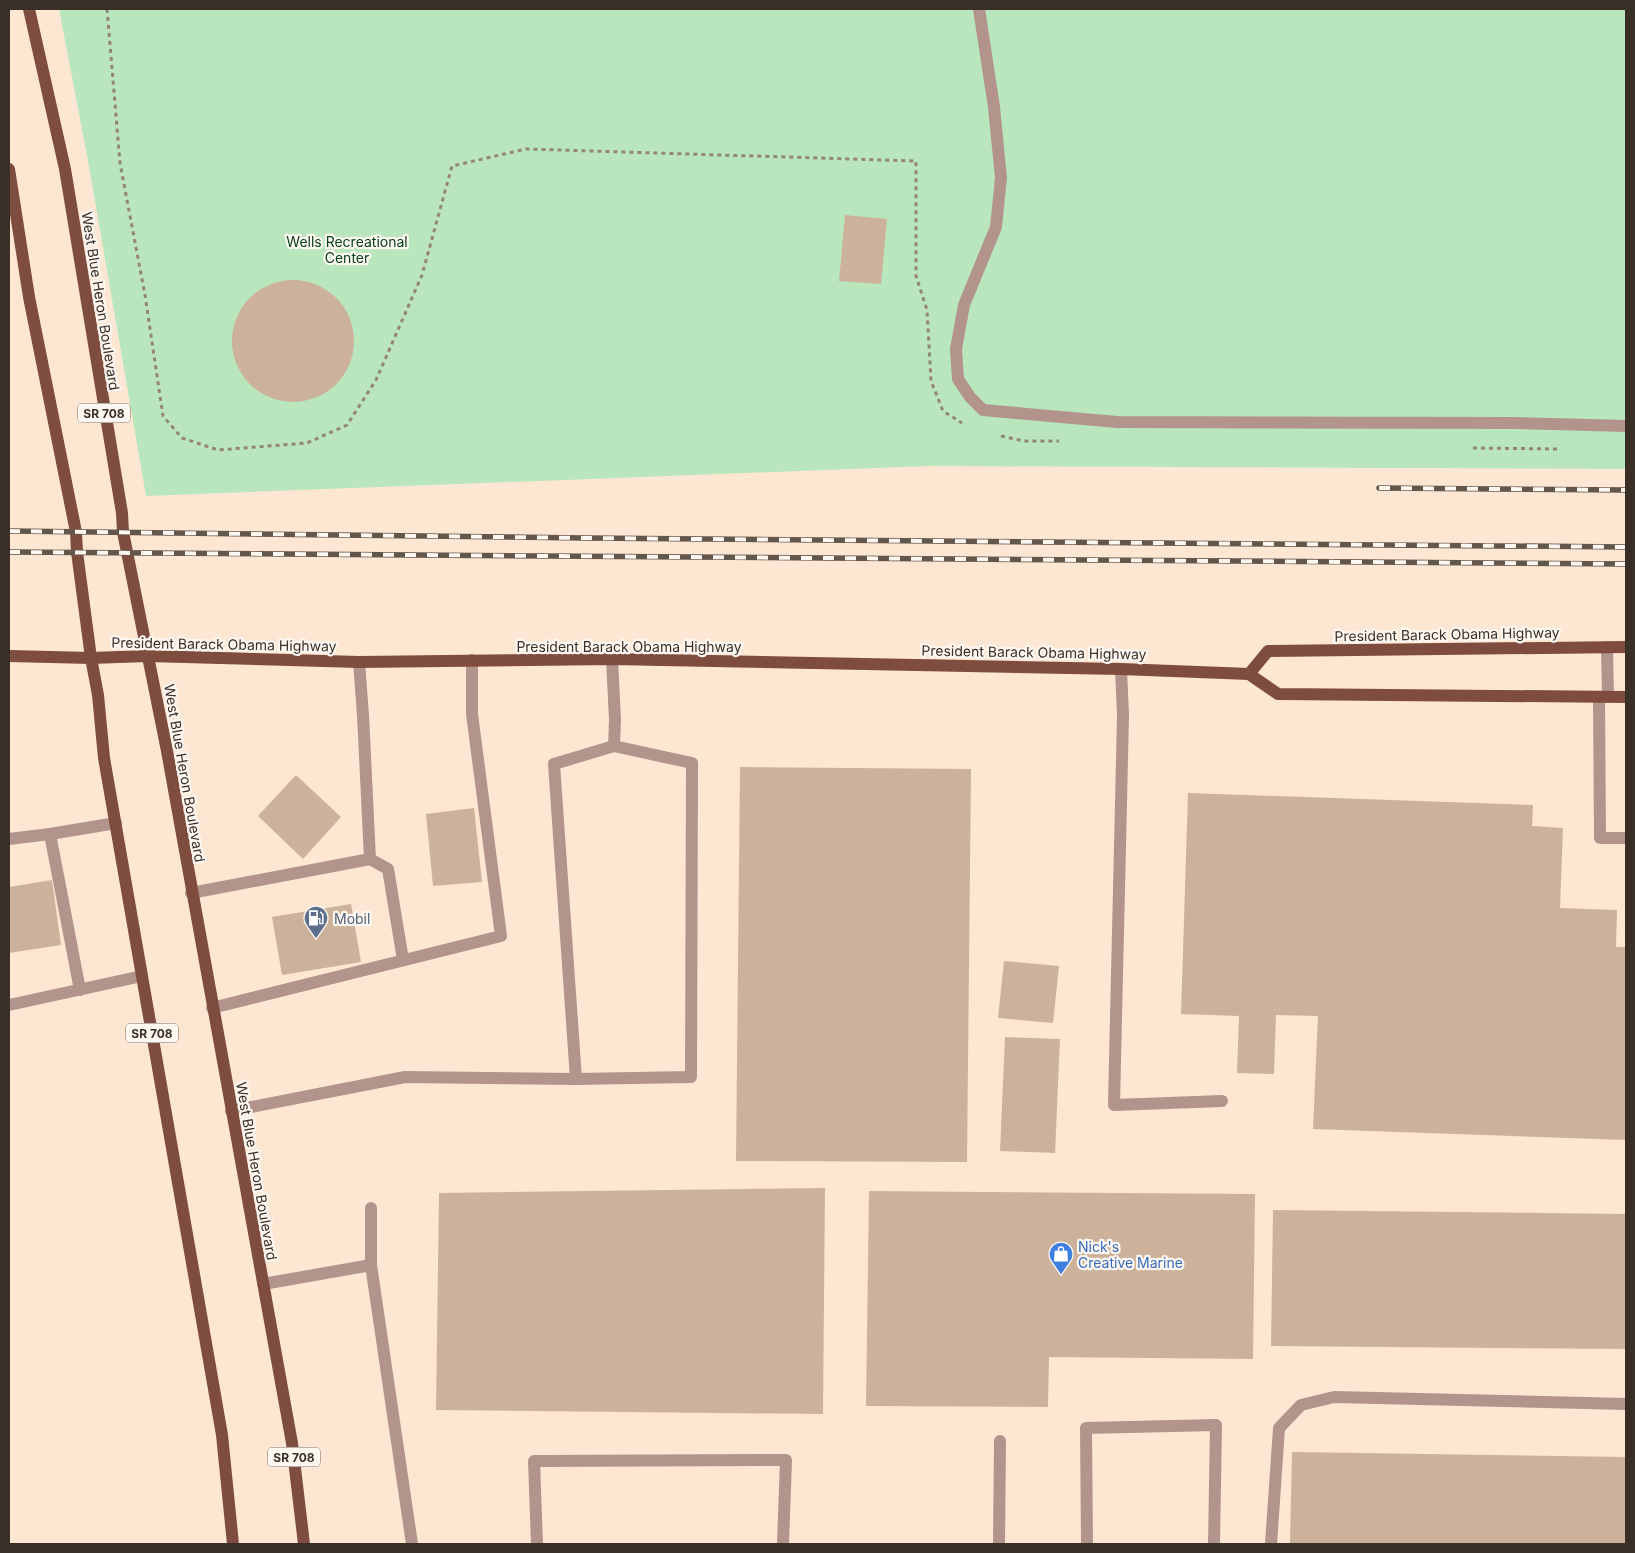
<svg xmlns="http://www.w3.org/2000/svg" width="1635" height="1553" font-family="Inter,sans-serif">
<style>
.green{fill:#b9e6bd}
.building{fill:#ccb29a}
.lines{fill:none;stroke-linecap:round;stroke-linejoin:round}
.path{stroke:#958577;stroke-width:3;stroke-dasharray:4 4;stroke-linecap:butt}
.minor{stroke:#b2948d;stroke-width:12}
.major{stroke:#7f4c40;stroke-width:12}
.rail-casing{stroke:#63574c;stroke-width:5.5}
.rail{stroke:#fdf7f2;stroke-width:4;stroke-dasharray:11;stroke-linecap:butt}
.labels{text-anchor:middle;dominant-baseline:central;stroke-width:4.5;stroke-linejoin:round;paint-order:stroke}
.shield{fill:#fdf7f2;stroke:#746b63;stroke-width:1}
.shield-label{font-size:12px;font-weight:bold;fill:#392f26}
.park-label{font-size:14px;fill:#064217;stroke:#fdf7f2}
.street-label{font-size:14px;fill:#392f26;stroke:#fdf7f2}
.service-label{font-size:14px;fill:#4e5e75;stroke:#fdf7f2;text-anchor:start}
.shop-label{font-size:14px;fill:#366cbe;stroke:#fdf7f2;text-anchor:start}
</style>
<rect width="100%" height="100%" fill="#fde7d3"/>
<!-- green -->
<path class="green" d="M59,9h1567v460l-696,-3 -784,30 -58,-335z"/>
<!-- building -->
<g class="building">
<path d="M845,215l42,4 -6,65 -42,-3z"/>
<circle cx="293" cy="341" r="61"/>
<path d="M740,767l231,2 -4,393 -231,-1z"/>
<path d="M296,775l45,42 -38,42 -45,-43z"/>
<path d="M1188,793l345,12 -1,21 31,2 -3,80 57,2 -1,37h10v193l-313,-11 5,-113 -42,-1 -2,59 -37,-1 2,-57 -58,-2z"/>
<path d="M474,808l8,74 -49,4 -7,-72z"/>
<path d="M52,880l9,65 -52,8v-66z"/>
<path d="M351,904l10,58 -79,13 -10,-58z"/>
<path d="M1004,961l55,5 -6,57 -55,-5z"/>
<path d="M1005,1037l55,2 -5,114 -55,-2z"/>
<path d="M825,1188l-2,226 -387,-4 3,-217z"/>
<path d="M869,1191l386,3 -2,165 -204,-2 -1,50 -182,-1z"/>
<path d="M1273,1210l353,4v135l-355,-3z"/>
<path d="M1292,1452l334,5v87h-336z"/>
</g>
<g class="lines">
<!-- path -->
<g class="path">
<path d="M107,9l13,154 25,132 18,121 19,22 36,12 89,-7 40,-18 29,-45 46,-105 30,-109 74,-17 390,12v115l11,34 4,71 12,30 19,12"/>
<path d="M1001,436l23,5h35"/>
<path d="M1473,448l86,1"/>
</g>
<!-- minor -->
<g class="minor">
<path d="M979,9l15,98 7,71 -5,49 -32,78 -8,44 2,30 12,18 13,13 134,12 398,1 111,3"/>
<path d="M1607,647l1,50"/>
<path d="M612,659l3,61 -1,26"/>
<path d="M1121,669l2,47 -9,389 108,-4"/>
<path d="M1599,697l1,141h26"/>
<path d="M50,834l30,156"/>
<path d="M9,839l41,-5 66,-11"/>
<path d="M370,859l18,10 15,91"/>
<path d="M191,893l179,-34 -7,-144 -4,-53"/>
<path d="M9,1005l133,-29"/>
<path d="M212,1008l289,-72 -29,-222v-54"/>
<path d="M231,1111l174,-34 171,2 115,-2 1,-314 -78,-17 -60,18 22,315"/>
<path d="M371,1265v-57"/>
<path d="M263,1284l108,-19 41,279"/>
<path d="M537,1544l-3,-83 252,-1 -3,84"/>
<path d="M999,1544l1,-103"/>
<path d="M1087,1544l-1,-116 130,-3 -2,119"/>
<path d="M1271,1544l8,-116 22,-23 33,-8 292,7"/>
</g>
<!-- major -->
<g class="major">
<path d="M29,9l36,160 57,344 1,19 44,219 125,692 12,101"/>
<path d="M9,169l20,128 47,235 1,20 14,106 7,37 6,63 118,677 11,109"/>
<path d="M9,656l82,2 57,-2 211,6 253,-3 509,10 128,5 29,20 348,3"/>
<path d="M1249,674l19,-23 358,-4"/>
</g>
<defs>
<g id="rail">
<path d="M1379,488l247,2"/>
<path d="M9,531l576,7 1041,9"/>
<path d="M9,552l1617,12"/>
</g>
</defs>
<!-- rail casing -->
<use href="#rail" class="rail-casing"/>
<!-- rail -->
<use href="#rail" class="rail"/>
</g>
<!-- icons -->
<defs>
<symbol id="fuel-pin" viewBox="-11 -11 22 30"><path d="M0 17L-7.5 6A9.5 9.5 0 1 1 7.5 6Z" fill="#5c6f8a" stroke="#fdf7f2"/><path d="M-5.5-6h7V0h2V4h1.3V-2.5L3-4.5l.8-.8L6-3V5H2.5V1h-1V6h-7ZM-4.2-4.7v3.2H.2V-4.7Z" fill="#fff"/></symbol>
<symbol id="shop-pin" viewBox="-11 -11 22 30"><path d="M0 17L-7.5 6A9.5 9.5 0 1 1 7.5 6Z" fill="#3f7fe0" stroke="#fdf7f2"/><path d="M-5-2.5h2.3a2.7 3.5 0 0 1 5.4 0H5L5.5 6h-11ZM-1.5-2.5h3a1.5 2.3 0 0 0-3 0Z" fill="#fff"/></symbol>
</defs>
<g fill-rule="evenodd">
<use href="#fuel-pin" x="302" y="904" width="28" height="38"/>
<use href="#shop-pin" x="1047" y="1240" width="28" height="38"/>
</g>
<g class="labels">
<!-- shield labels -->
<g class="shield">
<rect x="78" y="403.5" width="52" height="19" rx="4"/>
<rect x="126" y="1023.5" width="52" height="19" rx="4"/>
<rect x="268" y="1447.5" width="52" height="19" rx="4"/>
</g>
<g class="shield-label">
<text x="104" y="413">SR 708</text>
<text x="152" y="1033">SR 708</text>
<text x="294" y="1457">SR 708</text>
</g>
<!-- park labels -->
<g class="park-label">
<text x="347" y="241">Wells Recreational<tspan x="347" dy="16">Center</tspan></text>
</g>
<!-- street labels -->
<g class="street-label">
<text transform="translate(101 301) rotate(81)">West Blue Heron Boulevard</text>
<text transform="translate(1447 634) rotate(-1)">President Barack Obama Highway</text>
<text transform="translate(224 644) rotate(1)">President Barack Obama Highway</text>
<text x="629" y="646">President Barack Obama Highway</text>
<text transform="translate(1034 652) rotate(1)">President Barack Obama Highway</text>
<text transform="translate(185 773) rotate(80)">West Blue Heron Boulevard</text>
<text transform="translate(257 1171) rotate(80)">West Blue Heron Boulevard</text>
</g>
<!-- service labels -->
<g class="service-label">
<text x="334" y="918">Mobil</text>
</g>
<!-- shop labels -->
<g class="shop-label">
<text x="1078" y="1246">Nick's<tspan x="1078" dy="16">Creative Marine</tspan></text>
</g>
</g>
<!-- border -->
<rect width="1635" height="1553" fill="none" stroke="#392f26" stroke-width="20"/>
</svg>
